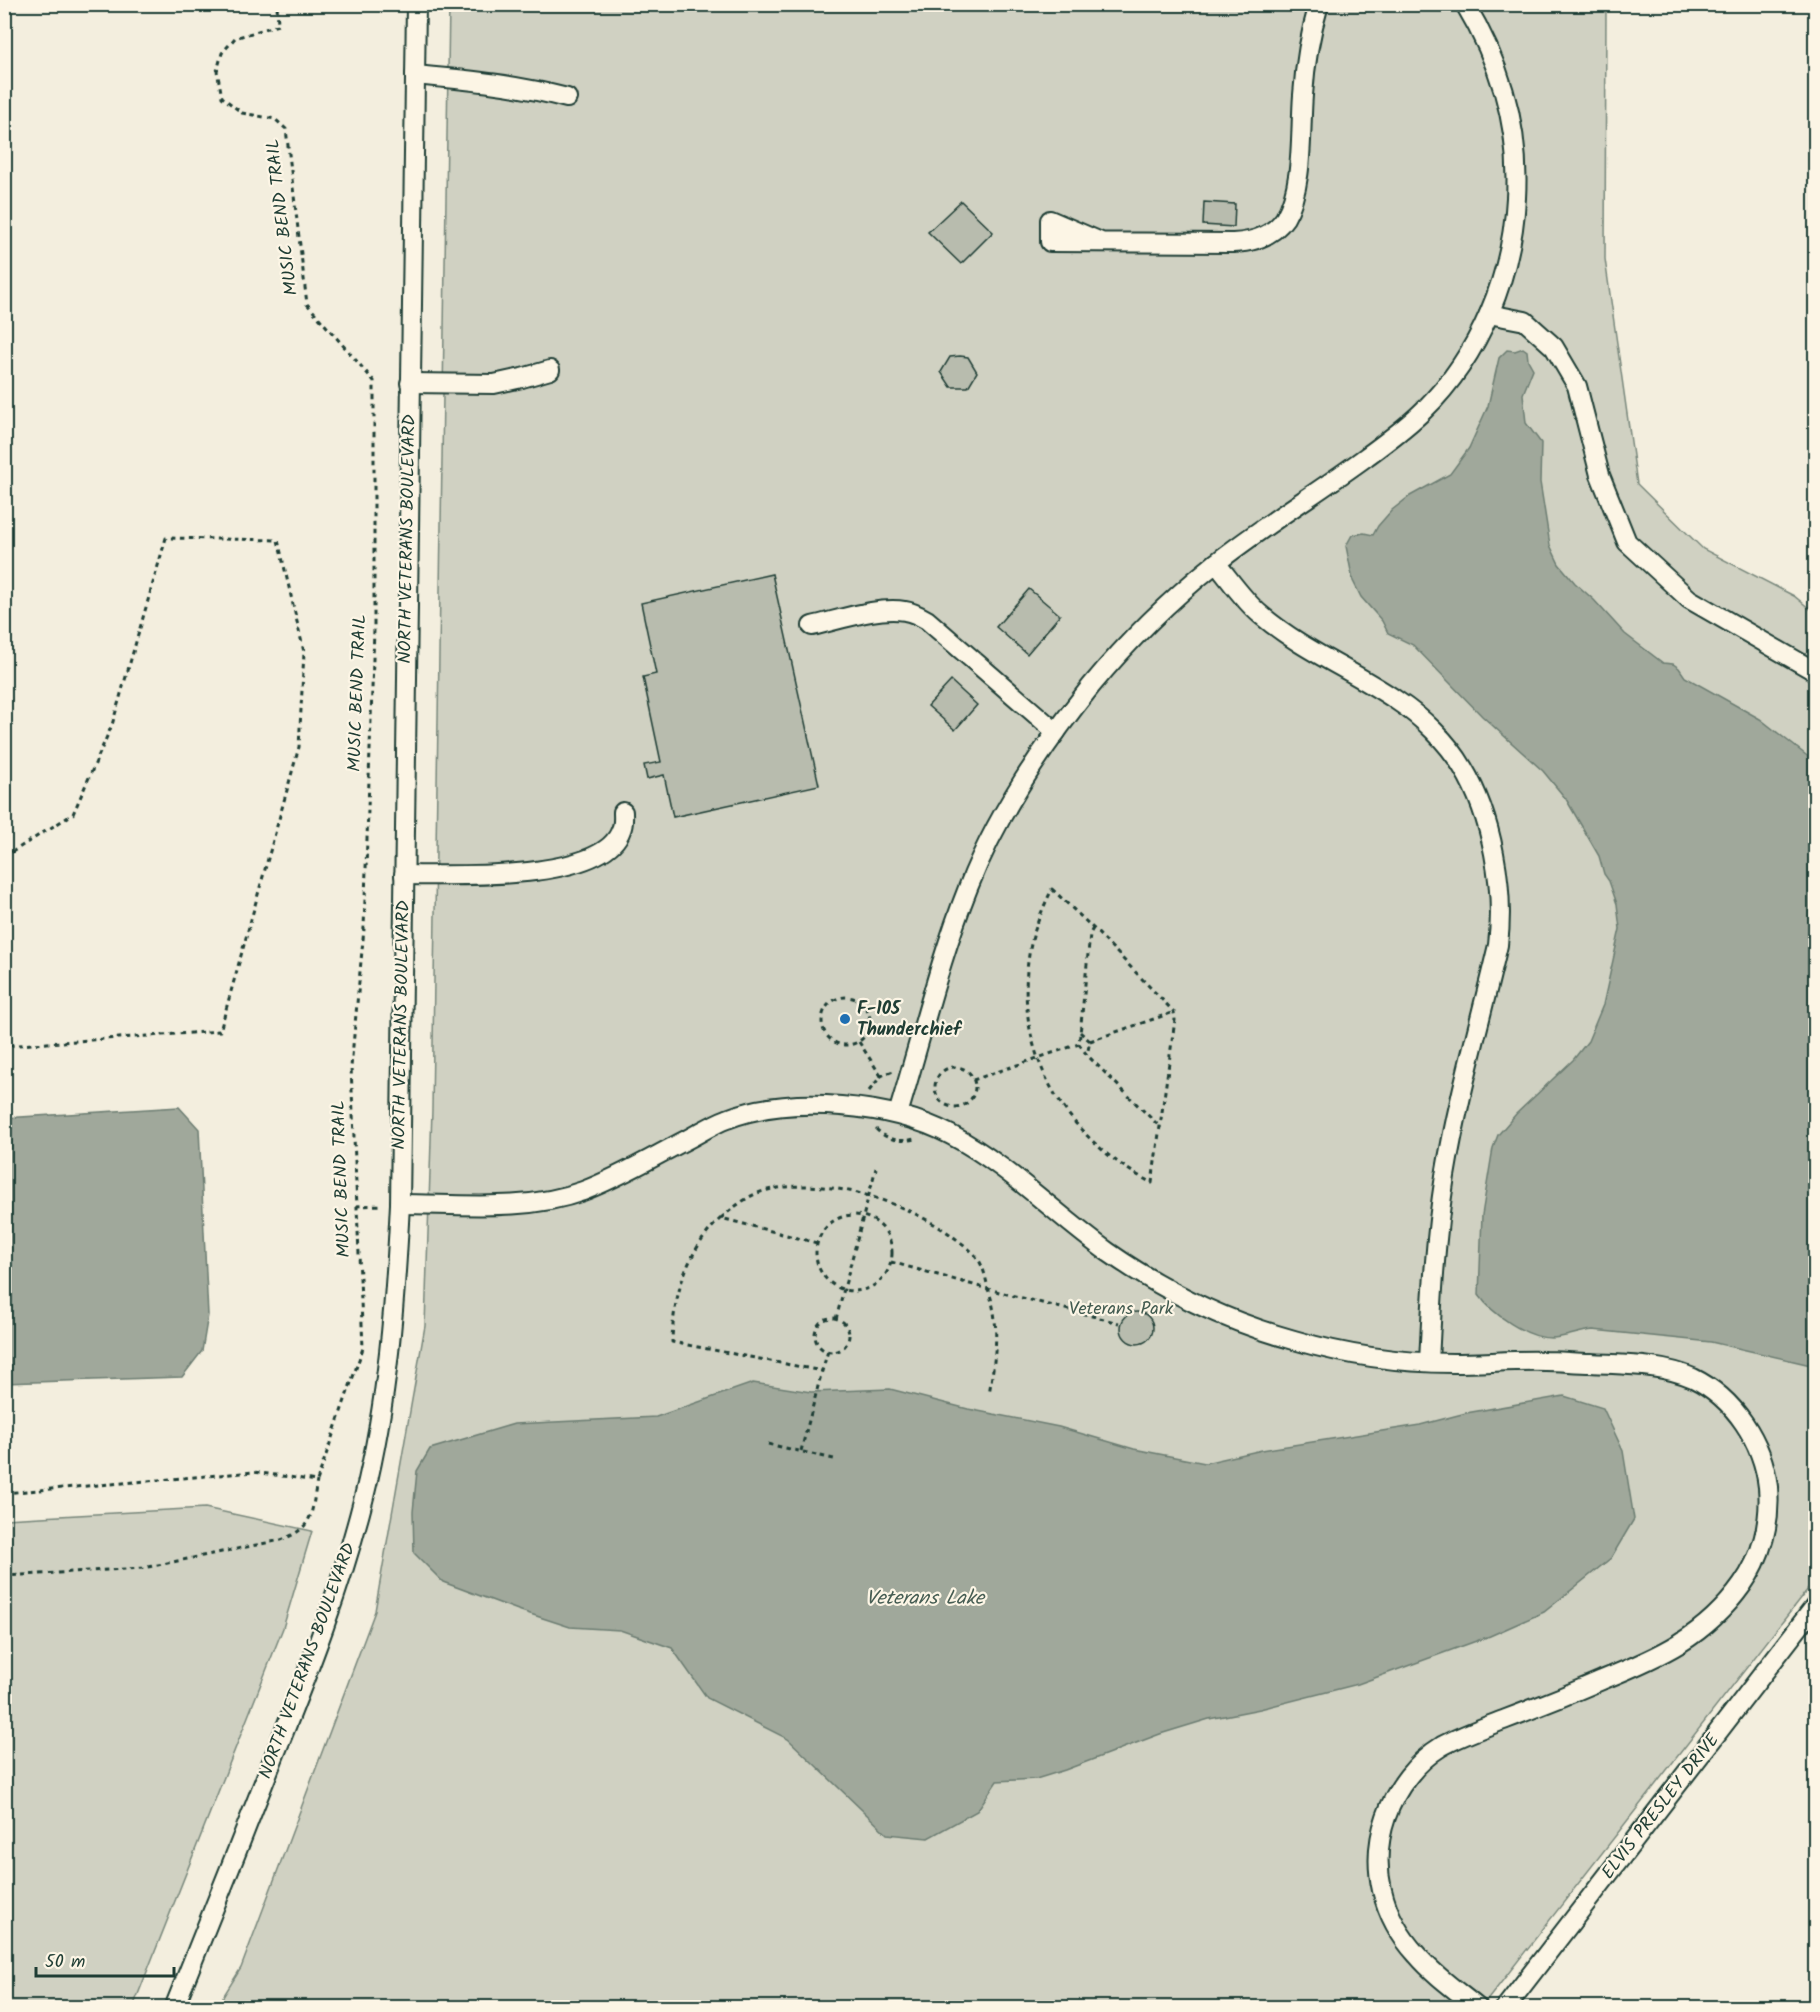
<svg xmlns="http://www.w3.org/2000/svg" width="1820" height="2012" font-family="Kalam,sans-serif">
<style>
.green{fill:#d0d1c2;stroke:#78877b;stroke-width:1.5}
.water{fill:#a0a89b;stroke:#6c7d72;stroke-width:1.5}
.building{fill:#b8bcae;stroke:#1f3d34;stroke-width:1.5}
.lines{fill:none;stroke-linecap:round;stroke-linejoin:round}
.minor-casing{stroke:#1f3d34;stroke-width:22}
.path{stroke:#1f3d34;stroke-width:3;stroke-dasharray:4.5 4.5;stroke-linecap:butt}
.minor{stroke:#fcf5e5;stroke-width:18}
.poi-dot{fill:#1f6fb2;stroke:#fcf5e5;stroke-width:2}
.labels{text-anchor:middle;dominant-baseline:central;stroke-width:4.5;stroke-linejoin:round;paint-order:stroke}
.street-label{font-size:18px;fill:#1f3d34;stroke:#fcf5e5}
.poi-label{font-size:18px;font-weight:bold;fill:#1f3d34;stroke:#fcf5e5;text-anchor:start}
.park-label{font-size:18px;fill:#425b50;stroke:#fcf5e5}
.water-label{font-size:20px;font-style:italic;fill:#465d53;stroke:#fcf5e5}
</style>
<rect width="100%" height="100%" fill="#f3eede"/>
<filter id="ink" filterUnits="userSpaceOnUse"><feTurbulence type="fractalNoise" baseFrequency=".0167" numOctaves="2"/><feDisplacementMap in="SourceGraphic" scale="12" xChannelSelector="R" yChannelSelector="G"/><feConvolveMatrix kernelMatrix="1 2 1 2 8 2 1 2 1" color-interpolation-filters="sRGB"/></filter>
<g filter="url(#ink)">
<!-- green -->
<g class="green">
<path d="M449,5h1157l-1,254 32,225 66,65 91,47 21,17v967l-333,427 -1266,1 25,-40 134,-357 50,-285 7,-216z"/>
<path d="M205,1508l107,23 -29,97 -150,379h-128v-488z"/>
</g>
<!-- water -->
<g class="water">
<path d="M1523,348l4,3 1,9 5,9 -10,25 3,29 15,20 -1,39 10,63 9,19 16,19 19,17 31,34 38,29 10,1 6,4 6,9 75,42 55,43v604l-104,-24 -118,-12c-14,1 -28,8 -42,8 -24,0 -59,-24 -72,-43l3,-80 11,-67 5,-13 18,-21 57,-54 15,-19 15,-36 17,-76 -3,-25 -8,-23 -5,-7 -5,-18 -33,-57 -23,-28 -61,-55 -69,-71 -25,-12 -6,-12 -21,-24 -8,-16 -7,-35 6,-11 12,-2 9,2 5,-9 14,-16 18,-14 40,-22 19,-26 19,-42 11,-48 8,-8 8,1z"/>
<path d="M179,1107l20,22 9,186 -6,36 -20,26 -177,6v-265z"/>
<path d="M753,1383l58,9 79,-3 78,20 91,18 75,22 71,14 57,-13 158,-25 46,-12 98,-17 39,12 20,43 11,68 -23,39 -67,54 -54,24 -132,48 -98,25 -51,10 -49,15 -95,36 -29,9 -39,2 -20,30 -49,27 -41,-4 -99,-95 -81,-41 -35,-50 -52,-18 -50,-3 -52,-17 -75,-28 -29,-29 -1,-41 4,-41 13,-22 84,-25 142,-7z"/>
</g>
<!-- building -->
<g class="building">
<path d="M961,201l32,31 -32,32 -33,-32z"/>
<path d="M1204,202l31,2 -1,23 -31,-2z"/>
<path d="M960,356l8,1 9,15 -9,15h-17l-10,-15 9,-15z"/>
<path d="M772,574l47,211 -146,32 -9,-42 -17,4 -3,-14 17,-3 -18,-85 13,-3 -15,-71z"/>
<path d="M1029,589l31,26 -33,39 -31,-27z"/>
<path d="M951,681l26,24 -22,25 -27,-24z"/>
<circle cx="1137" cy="1328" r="16"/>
</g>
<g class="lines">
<defs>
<g id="minor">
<path d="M415,75c53,5 99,9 152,23"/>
<path d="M1101,242l-51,-22v22l183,1c21,-1 40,-7 52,-25 19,-33 15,-85 18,-123 2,-31 7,-61 16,-91"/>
<path d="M1489,314l36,7 29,26 23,39 23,89 27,67 62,57 127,73"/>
<path d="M410,383l84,1 28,-6 28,-8"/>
<path d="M1216,563c14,17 28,38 45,52 41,35 91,55 135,85 26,17 52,42 67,68 29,48 42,121 35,177 -18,77 -40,153 -53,231 -10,62 -13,124 -16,186"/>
<path d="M812,626c27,-6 66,-20 93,-15 8,1 15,5 22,9l129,112"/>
<path d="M404,875c45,0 199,8 217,-45 3,-6 2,-12 2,-18"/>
<path d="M898,1114c23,-75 41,-153 70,-226 28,-72 75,-142 123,-202 37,-45 80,-87 125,-123 48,-38 101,-70 150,-106 20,-15 40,-29 58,-47 56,-55 88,-134 92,-212 4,-70 -15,-134 -51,-194"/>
<path d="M400,1204c60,0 126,8 183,-13 33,-12 72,-35 103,-51 14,-7 27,-16 41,-21 36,-14 76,-16 114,-13 38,3 76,11 110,29 56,29 105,80 157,117 56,39 120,70 186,88 51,15 106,23 159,23 31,0 61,-3 92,-2 15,0 31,2 46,2 34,2 70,1 102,15 41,20 70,64 75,109 3,35 -6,70 -26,98 -37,52 -83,72 -140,95 -32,14 -64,27 -96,39 -21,8 -44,16 -64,27 -26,16 -46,42 -56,71 -17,49 -4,100 31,138 17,20 40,36 61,53"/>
<path d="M174,2008c34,-85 68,-169 101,-254 34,-84 67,-169 89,-257 24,-96 31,-195 36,-293l16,-1200"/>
<path d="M1505,2008l311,-403"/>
</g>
</defs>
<!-- minor casing -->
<use href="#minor" class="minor-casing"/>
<!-- path -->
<g class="path">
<path d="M4,857l69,-43 39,-89 54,-187 112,2 26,112 -5,95 -79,284 -216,15"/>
<path d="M1052,889l41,39 81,84 1,8 -23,163c-88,-45 -141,-133 -122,-234 4,-21 13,-41 22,-60z"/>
<path d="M1093,928l-3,6 -11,110 8,11 74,73"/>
<circle cx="846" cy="1021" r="24"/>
<path d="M1080,1032l10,9 -3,14"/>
<path d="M1090,1041l84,-29"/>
<path d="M859,1042l22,34"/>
<circle cx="955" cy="1087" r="20"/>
<path d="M973,1080l106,-36"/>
<path d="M869,1091l12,-15 12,-5"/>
<path d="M876,1129c10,10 24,14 38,10"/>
<path d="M356,1206l26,-1"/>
<circle cx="854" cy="1253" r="38"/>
<path d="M721,1218c12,-10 27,-23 43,-27 59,-16 138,9 187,44 9,7 20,14 27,24 6,9 8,20 10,30l131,34"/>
<path d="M817,1243l-96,-25c-34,32 -48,78 -49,124l150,29 6,-20"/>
<path d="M891,1262l97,27c13,36 7,69 1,105"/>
<circle cx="832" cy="1335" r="17"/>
<path d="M836,1319l40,-151"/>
<path d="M768,1444l66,15"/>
<path d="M801,1451l21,-80"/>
<path d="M4,1493l250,-21 63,9 46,-133 -12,-281 13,-138 10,-300v-248l-67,-77 -21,-175 -11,-10 -33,-6 -20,-16 -5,-26 5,-18 13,-15 43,-13 -1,-21"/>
<path d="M4,1576l139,-8 138,-28c34,-13 30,-27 36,-59"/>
</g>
<!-- minor -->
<use href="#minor" class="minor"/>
</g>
</g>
<!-- markers -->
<circle class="poi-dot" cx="845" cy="1019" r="6"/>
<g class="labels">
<!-- street labels -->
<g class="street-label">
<text transform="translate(283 217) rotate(-97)">MUSIC BEND TRAIL</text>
<text transform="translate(408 539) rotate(-89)">NORTH VETERANS BOULEVARD</text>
<text transform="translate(358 693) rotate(-88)">MUSIC BEND TRAIL</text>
<text transform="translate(402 1025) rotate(-89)">NORTH VETERANS BOULEVARD</text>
<text transform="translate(342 1179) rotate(-92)">MUSIC BEND TRAIL</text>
<text transform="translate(308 1661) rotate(-70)">NORTH VETERANS BOULEVARD</text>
<text transform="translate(1661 1807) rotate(-52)">ELVIS PRESLEY DRIVE</text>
</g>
<!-- poi labels -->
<g class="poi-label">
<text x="857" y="1009">F-105<tspan x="857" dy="21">Thunderchief</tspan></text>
</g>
<!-- park labels -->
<g class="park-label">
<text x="1121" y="1309">Veterans Park</text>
</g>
<!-- water labels -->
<g class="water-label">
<text x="925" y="1599">Veterans Lake</text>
</g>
</g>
<!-- margin -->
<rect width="1820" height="2012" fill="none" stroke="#fcf5e5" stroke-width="24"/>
<rect x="12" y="12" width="1796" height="1988" fill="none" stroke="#1f3d34" stroke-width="2" filter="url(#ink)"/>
<!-- scale -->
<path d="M36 1967v9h138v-9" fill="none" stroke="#1f3d34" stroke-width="3"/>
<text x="45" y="1967" font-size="18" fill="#1f3d34" stroke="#fcf5e5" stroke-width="4.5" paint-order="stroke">50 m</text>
</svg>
